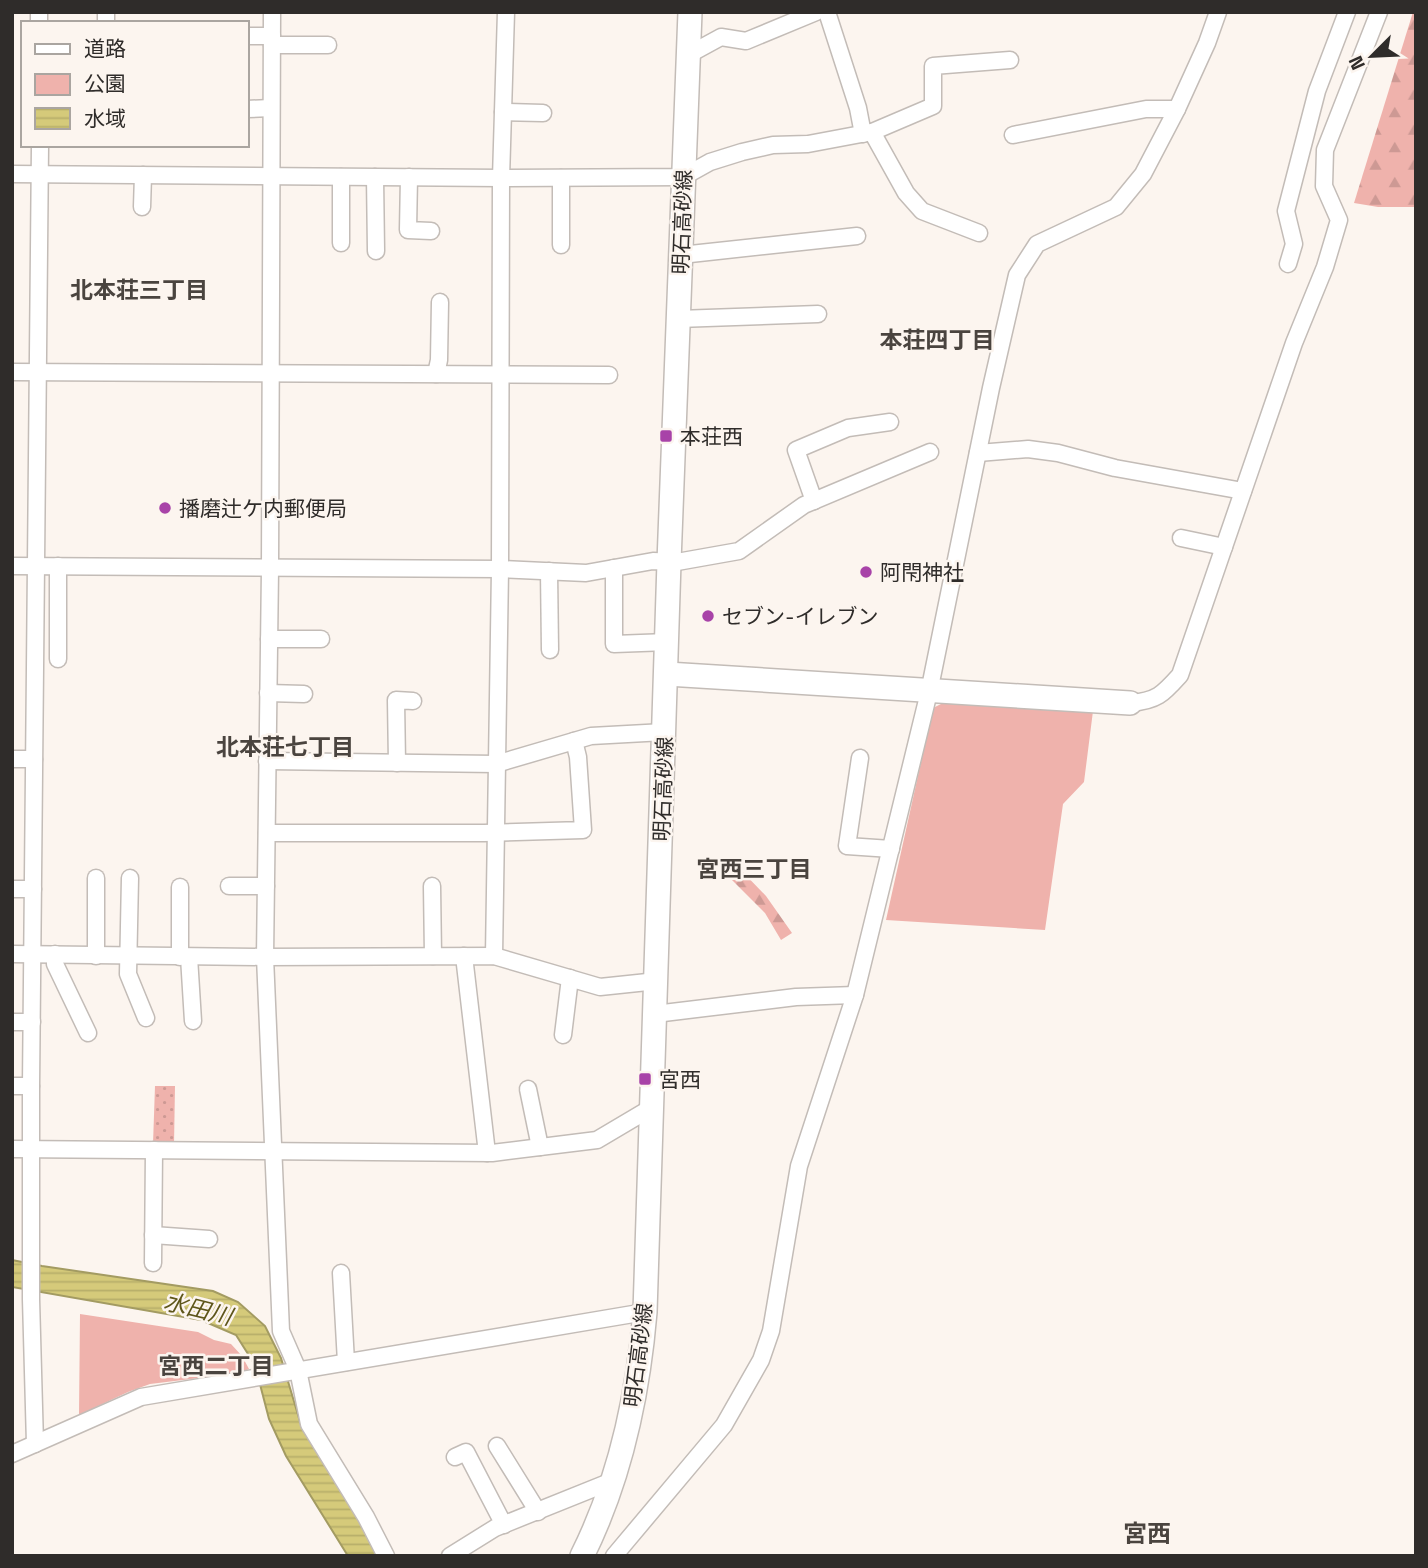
<svg xmlns="http://www.w3.org/2000/svg" width="1428" height="1568" font-family="'Space Grotesk','Noto Sans JP',sans-serif">
<style>
.grass{fill:url(#grass-dots)}
.forest{fill:url(#forest-firs)}
.green{fill:#efb2ac}
.water{fill:url(#water-rules);stroke:#a39b62;stroke-width:2}
.lines{fill:none;stroke-linecap:round;stroke-linejoin:round}
.street-casing{stroke:#c3bcb7;stroke-width:19}
.secondary-casing{stroke:#c3bcb7;stroke-width:26}
.street{stroke:#fff;stroke-width:16}
.secondary{stroke:#fff;stroke-width:23}
.poi-dot{fill:#a843a8;stroke:#fcf5ef;stroke-width:2.5}
.labels{text-anchor:middle;dominant-baseline:central;stroke-width:5;stroke-linejoin:round;paint-order:stroke}
.street-label{font-size:21px;fill:#2f2c2a;stroke:#fcf5ef}
.poi-label{font-size:21px;fill:#2f2c2a;stroke:#fcf5ef;text-anchor:start}
.neighbourhood-label{font-size:23px;font-weight:bold;fill:#4a443f;stroke:#fcf5ef}
.water-label{font-size:23px;font-style:italic;fill:#5e561a;stroke:#fcf5ef}
.quarter-label{font-size:24px;font-weight:bold;fill:#4a443f;stroke:#fcf5ef}
</style>
<defs>
<pattern id="grass-dots" width="8" height="8" patternUnits="userSpaceOnUse" patternTransform="scale(1.75)"><rect width="8" height="8" fill="#efb2ac"/><path d="M2 2h.1M6 6h.1" fill="none" stroke="#cd9994" stroke-width="1.8" stroke-linecap="round"/></pattern>
<pattern id="forest-firs" width="22" height="20" patternUnits="userSpaceOnUse" patternTransform="scale(1.75)"><rect width="22" height="20" fill="#efb2ac"/><path d="M5 1l3.5 6h-7zM16 11l3.5 6h-7z" fill="#cd9994"/></pattern>
<pattern id="water-rules" width="6" height="5" patternUnits="userSpaceOnUse" patternTransform="scale(1.75)"><rect width="6" height="5" fill="#d5ca7a"/><path d="M0 2.5h6" fill="none" stroke="#b7ae6a"/></pattern>
</defs>
<rect width="100%" height="100%" fill="#fcf5ef"/>
<!-- grass -->
<path class="grass" d="M155,1086h20l-1,59 -21,-1z"/>
<!-- forest -->
<g class="forest">
<path d="M1413,12h3v195h-38l-24,-4z"/>
<path d="M737,866l29,30 26,37 -11,7 -16,-27 -35,-35z"/>
</g>
<!-- green -->
<g class="green">
<path d="M943,703l150,8 -9,71 -21,22 -18,126 -159,-10 47,-212z"/>
<path d="M80,1314l118,18 16,8 17,4 11,12 7,13 -9,4 -90,11 -22,8 -49,23z"/>
</g>
<!-- water -->
<path class="water" d="M12,1260l30,6 171,25 25,11 27,24 16,32 21,70 69,109 9,19h-32l-62,-100 -17,-37 -14,-54 -19,-30 -35,-15 -189,-33z"/>
<g class="lines">
<defs>
<g id="street">
<path d="M39,12v11"/>
<path d="M272,12l-2,557 -5,388 16,374 17,39 11,54 57,93 20,39"/>
<path d="M827,12l31,96 5,26"/>
<path d="M106,23v-11"/>
<path d="M247,36h25"/>
<path d="M272,45h56"/>
<path d="M688,55l33,-18 25,4 70,-29"/>
<path d="M247,109l24,-1"/>
<path d="M503,112l40,1"/>
<path d="M872,132l34,61 16,18 57,22"/>
<path d="M1013,135l133,-26h31"/>
<path d="M12,174l489,4 182,-1 27,-15 32,-10 31,-7 35,-1 64,-12 61,-26v-40l77,-6"/>
<path d="M375,177l1,74"/>
<path d="M409,177l-1,53 23,1"/>
<path d="M561,178v67"/>
<path d="M142,207l1,-32"/>
<path d="M341,243v-66"/>
<path d="M681,255l176,-19"/>
<path d="M1288,264l6,-20 -8,-33 31,-120 30,-79"/>
<path d="M678,319l140,-5"/>
<path d="M12,372l597,3"/>
<path d="M436,374l3,-14 1,-58"/>
<path d="M978,453l50,-4 30,4 57,15 128,23"/>
<path d="M814,501l-18,-51 52,-22 42,-6"/>
<path d="M1181,538l43,9"/>
<path d="M12,566l488,3 86,4 67,-12 24,1 62,-11 65,-46 126,-53"/>
<path d="M614,568v76l54,-2"/>
<path d="M549,571l1,79"/>
<path d="M269,639h52"/>
<path d="M58,659v-93"/>
<path d="M268,693l36,1"/>
<path d="M1130,703c27,-2 33,-9 50,-28l114,-332 31,-76 14,-47 -15,-34 1,-36 54,-138"/>
<path d="M860,758l-13,88 44,3"/>
<path d="M12,759h22"/>
<path d="M267,761l229,3 95,-28 73,-4"/>
<path d="M397,763l-1,-63 17,1"/>
<path d="M267,833h217l99,-3 -5,-73 -4,-16"/>
<path d="M130,878l-2,96 18,44"/>
<path d="M229,886h37"/>
<path d="M432,886l1,70"/>
<path d="M180,887v70"/>
<path d="M12,889h21"/>
<path d="M12,954l253,3 229,-1 106,31 57,-6"/>
<path d="M55,954v10l33,69"/>
<path d="M96,956v-78"/>
<path d="M464,956l23,197"/>
<path d="M494,956l6,-387 1,-391 5,-166"/>
<path d="M189,957l4,64"/>
<path d="M655,1014l141,-17 59,-2"/>
<path d="M12,1022h20"/>
<path d="M563,1035l7,-57"/>
<path d="M12,1086h19"/>
<path d="M528,1089l12,58"/>
<path d="M12,1149l480,4 105,-13 54,-32"/>
<path d="M153,1235l56,4"/>
<path d="M153,1263l1,-113"/>
<path d="M341,1273l5,89"/>
<path d="M35,1444l-4,-145v-213l9,-941"/>
<path d="M497,1446l41,66"/>
<path d="M12,1454l129,-57 504,-85"/>
<path d="M455,1457l11,-5 38,73"/>
<path d="M450,1556l45,-28 117,-47"/>
<path d="M614,1556l110,-131 37,-65 10,-29 28,-165 56,-171 74,-303 62,-304 26,-113 20,-31 79,-37 27,-33 34,-65 30,-66 11,-31"/>
</g>
<g id="secondary">
<path d="M667,674l463,29"/>
<path d="M582,1556c38,-76 56,-160 63,-244l24,-750 21,-550"/>
</g>
</defs>
<!-- street casing -->
<use href="#street" class="street-casing"/>
<!-- secondary casing -->
<use href="#secondary" class="secondary-casing"/>
<!-- street -->
<use href="#street" class="street"/>
<!-- secondary -->
<use href="#secondary" class="secondary"/>
</g>
<!-- markers -->
<g class="poi-dot">
<rect x="659" y="429" width="14" height="14" rx="3.5"/>
<circle cx="165" cy="508" r="7"/>
<circle cx="866" cy="572" r="7"/>
<circle cx="708" cy="616" r="7"/>
<rect x="638" y="1072" width="14" height="14" rx="3.5"/>
</g>
<g class="labels">
<!-- street labels -->
<g class="street-label">
<text transform="translate(682 222) rotate(-88)">明石高砂線</text>
<text transform="translate(663 789) rotate(-88)">明石高砂線</text>
<text transform="translate(638 1355) rotate(-83)">明石高砂線</text>
</g>
<!-- poi labels -->
<g class="poi-label">
<text x="680" y="436">本荘西</text>
<text x="179" y="508">播磨辻ケ内郵便局</text>
<text x="880" y="572">阿閇神社</text>
<text x="722" y="616">セブン-イレブン</text>
<text x="659" y="1079">宮西</text>
</g>
<!-- neighbourhood labels -->
<g class="neighbourhood-label">
<text x="139" y="290">北本荘三丁目</text>
<text x="937" y="340">本荘四丁目</text>
<text x="285" y="747">北本荘七丁目</text>
<text x="754" y="869">宮西三丁目</text>
<text x="216" y="1366">宮西二丁目</text>
</g>
<!-- water labels -->
<g class="water-label">
<text transform="translate(198 1309) rotate(14)">水田川</text>
</g>
<!-- quarter labels -->
<g class="quarter-label">
<text x="1147" y="1533">宮西</text>
</g>
</g>
<!-- border -->
<rect width="1428" height="1568" fill="none" stroke="#2f2c2a" stroke-width="28"/>
<!-- legend -->
<rect x="21" y="21" width="228" height="126" fill="#fcf5ef" stroke="#aaa5a0" stroke-width="2"/>
<rect x="35" y="44" width="35" height="10" fill="#ffffff" stroke="#aaa5a0" stroke-width="2"/>
<text x="84" y="56" font-size="21" fill="#2f2c2a">道路</text>
<rect x="35" y="74" width="35" height="21" fill="#efb2ac" stroke="#aaa5a0" stroke-width="2"/>
<text x="84" y="91" font-size="21" fill="#2f2c2a">公園</text>
<rect x="35" y="108" width="35" height="21" fill="url(#water-rules)" stroke="#aaa5a0" stroke-width="2"/>
<text x="84" y="126" font-size="21" fill="#2f2c2a">水域</text>
<!-- north arrow -->
<g transform="translate(1372 56) rotate(246)" stroke="#fcf5ef" stroke-width="5" paint-order="stroke">
<path d="M0-5L12 26L0 18L-12 26Z" fill="#2f2c2a"/>
<text y="-10" font-size="19" font-weight="bold" text-anchor="middle" fill="#2f2c2a">N</text>
</g>
</svg>
